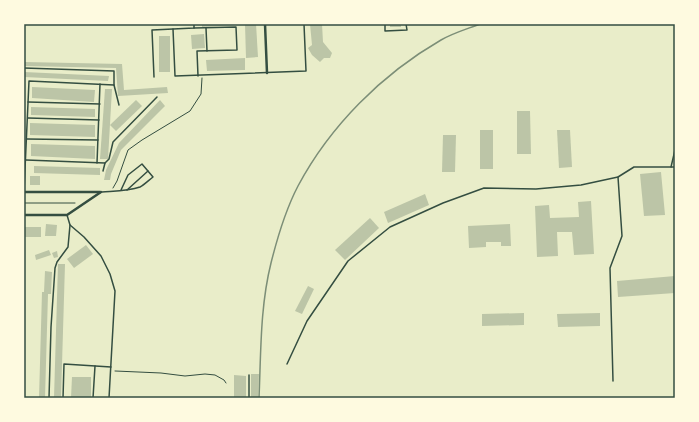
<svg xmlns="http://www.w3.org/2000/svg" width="699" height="422" font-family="Overpass,sans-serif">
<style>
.building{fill:#bcc5a7}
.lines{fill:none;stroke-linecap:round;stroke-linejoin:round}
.path{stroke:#344e41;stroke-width:1}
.service{stroke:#344e41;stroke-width:1.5}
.minor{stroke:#344e41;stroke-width:2.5}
.rail{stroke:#7c8e77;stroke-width:1.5}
.neatline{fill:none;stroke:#344e41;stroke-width:1.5}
</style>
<rect width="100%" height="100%" fill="#e9edc9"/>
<!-- building -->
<g class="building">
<path d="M202,24h33v1l-33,2z"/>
<path d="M245,24h11l2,33 -12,1z"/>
<path d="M310,24h12l1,18 9,11 -2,5h-6l-4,4 -8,-7 -4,-7 4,-3z"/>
<rect x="390" y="24" width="11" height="3"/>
<path d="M204,34l1,14 -13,1 -1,-14z"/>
<rect x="159" y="36" width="11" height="36"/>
<path d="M245,58v12l-38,1 -1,-11z"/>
<path d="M24,62l98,2 2,26 43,-3 1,6 -50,3 -2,-28 -92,-2z"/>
<path d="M24,72l85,4 -1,5 -84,-4z"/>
<path d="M32,87l63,3 -1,12 -62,-4z"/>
<path d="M105,89h7l-4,70h-8z"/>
<path d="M136,100l6,6 -26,25 -6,-6z"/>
<path d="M160,100l5,6 -44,44 -10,24 -1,6h-6l2,-10 13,-27z"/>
<path d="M31,107l64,2v8l-64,-2z"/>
<path d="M517,111h13l1,43h-14z"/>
<path d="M30,123l65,2v12l-65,-2z"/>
<rect x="480" y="130" width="13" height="39"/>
<path d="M557,130h13l2,37 -13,1z"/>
<path d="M443,135h13l-1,37h-13z"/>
<path d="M31,144l64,2v13l-64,-3z"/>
<path d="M34,166l66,2v7l-66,-2z"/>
<path d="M661,172l4,43 -21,1 -4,-42z"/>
<rect x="30" y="176" width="10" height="9"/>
<path d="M425,194l4,11 -41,18 -4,-11z"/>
<path d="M591,201l3,53 -20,1 -2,-23h-15l1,24 -21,1 -2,-51 14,-1 1,13 29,-1 -1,-15z"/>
<path d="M370,218l9,10 -34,32 -10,-10z"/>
<path d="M46,224l11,1 -1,11h-11z"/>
<path d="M510,224l1,22h-10v-4h-15v5l-17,1 -1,-22z"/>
<path d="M25,227h16v10h-17z"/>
<path d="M86,245l7,9 -19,14 -7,-9z"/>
<path d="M49,250l2,5 -15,5 -1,-5z"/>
<path d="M57,251l1,6 -4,1 -2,-5z"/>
<path d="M58,264h7l-4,134h-7z"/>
<path d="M45,271l7,1 -1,22h-3l-3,104h-6l3,-106h2z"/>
<path d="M675,276v17l-57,4 -1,-16z"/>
<path d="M308,286l6,3 -12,25 -7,-3z"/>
<path d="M524,313v12l-42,1v-12z"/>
<path d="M600,313v13l-42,1 -1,-13z"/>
<path d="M251,374h8l-1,24h-7z"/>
<path d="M234,375l12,1v22h-12z"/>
<path d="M72,377h19v21h-20z"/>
</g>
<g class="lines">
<!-- path -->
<g class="path">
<path d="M113,188l4,-7 11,-31 14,-10 48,-29 11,-17 1,-16"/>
<path d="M24,203h51"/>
<path d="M115,371l46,2 24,3 20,-2 10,1 9,5 2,3"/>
</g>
<!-- service -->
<g class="service">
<path d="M385,24v7l22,-1 -1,-6"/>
<path d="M194,28l42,-1 1,23 -40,1 1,25"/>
<path d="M206,28l1,23"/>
<path d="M173,29l2,47 131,-5 -2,-47"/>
<path d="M24,68l90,3v14"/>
<path d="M154,77l-2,-47 42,-2v-4"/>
<path d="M28,102l72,2"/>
<path d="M28,118l71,2"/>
<path d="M27,139l71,1"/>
<path d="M26,160l79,3"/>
<path d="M97,163l3,-79"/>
<path d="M671,167l4,-17"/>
<path d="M103,171l2,-8 4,-4 4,-17 44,-45"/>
<path d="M127,190l21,-19"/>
<path d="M24,191l5,-110 85,4 5,20"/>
<path d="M102,192c12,-1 26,-1 38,-5 4,-2 9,-7 13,-10l-11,-13 -14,11 -7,15"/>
<path d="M67,215l3,10 14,12 17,19 9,18 5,17 -6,107"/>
<path d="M287,364l20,-43 41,-60 42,-34 53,-24 41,-15 52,1 45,-4 37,-8 16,-10h41"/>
<path d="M613,381l-3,-113 12,-32 -4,-59"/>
<path d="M49,398l2,-71 4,-59 2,-6 11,-15 2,-22"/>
<path d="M63,398l1,-34 47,3"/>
<path d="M93,398l2,-32"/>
<path d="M249,398v-23"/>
</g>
<!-- minor -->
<g class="minor">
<path d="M265,24l2,49"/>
<path d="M24,192h76"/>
<path d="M24,215h43l34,-23"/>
</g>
<!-- rail -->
<path class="rail" d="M259,398c2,-45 1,-91 12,-135 6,-24 16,-56 27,-77 32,-60 84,-112 143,-146 12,-7 26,-11 39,-16"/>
</g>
<!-- border -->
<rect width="699" height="422" fill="none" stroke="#fefae0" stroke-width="50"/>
<rect x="25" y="25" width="649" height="372" class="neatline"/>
</svg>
